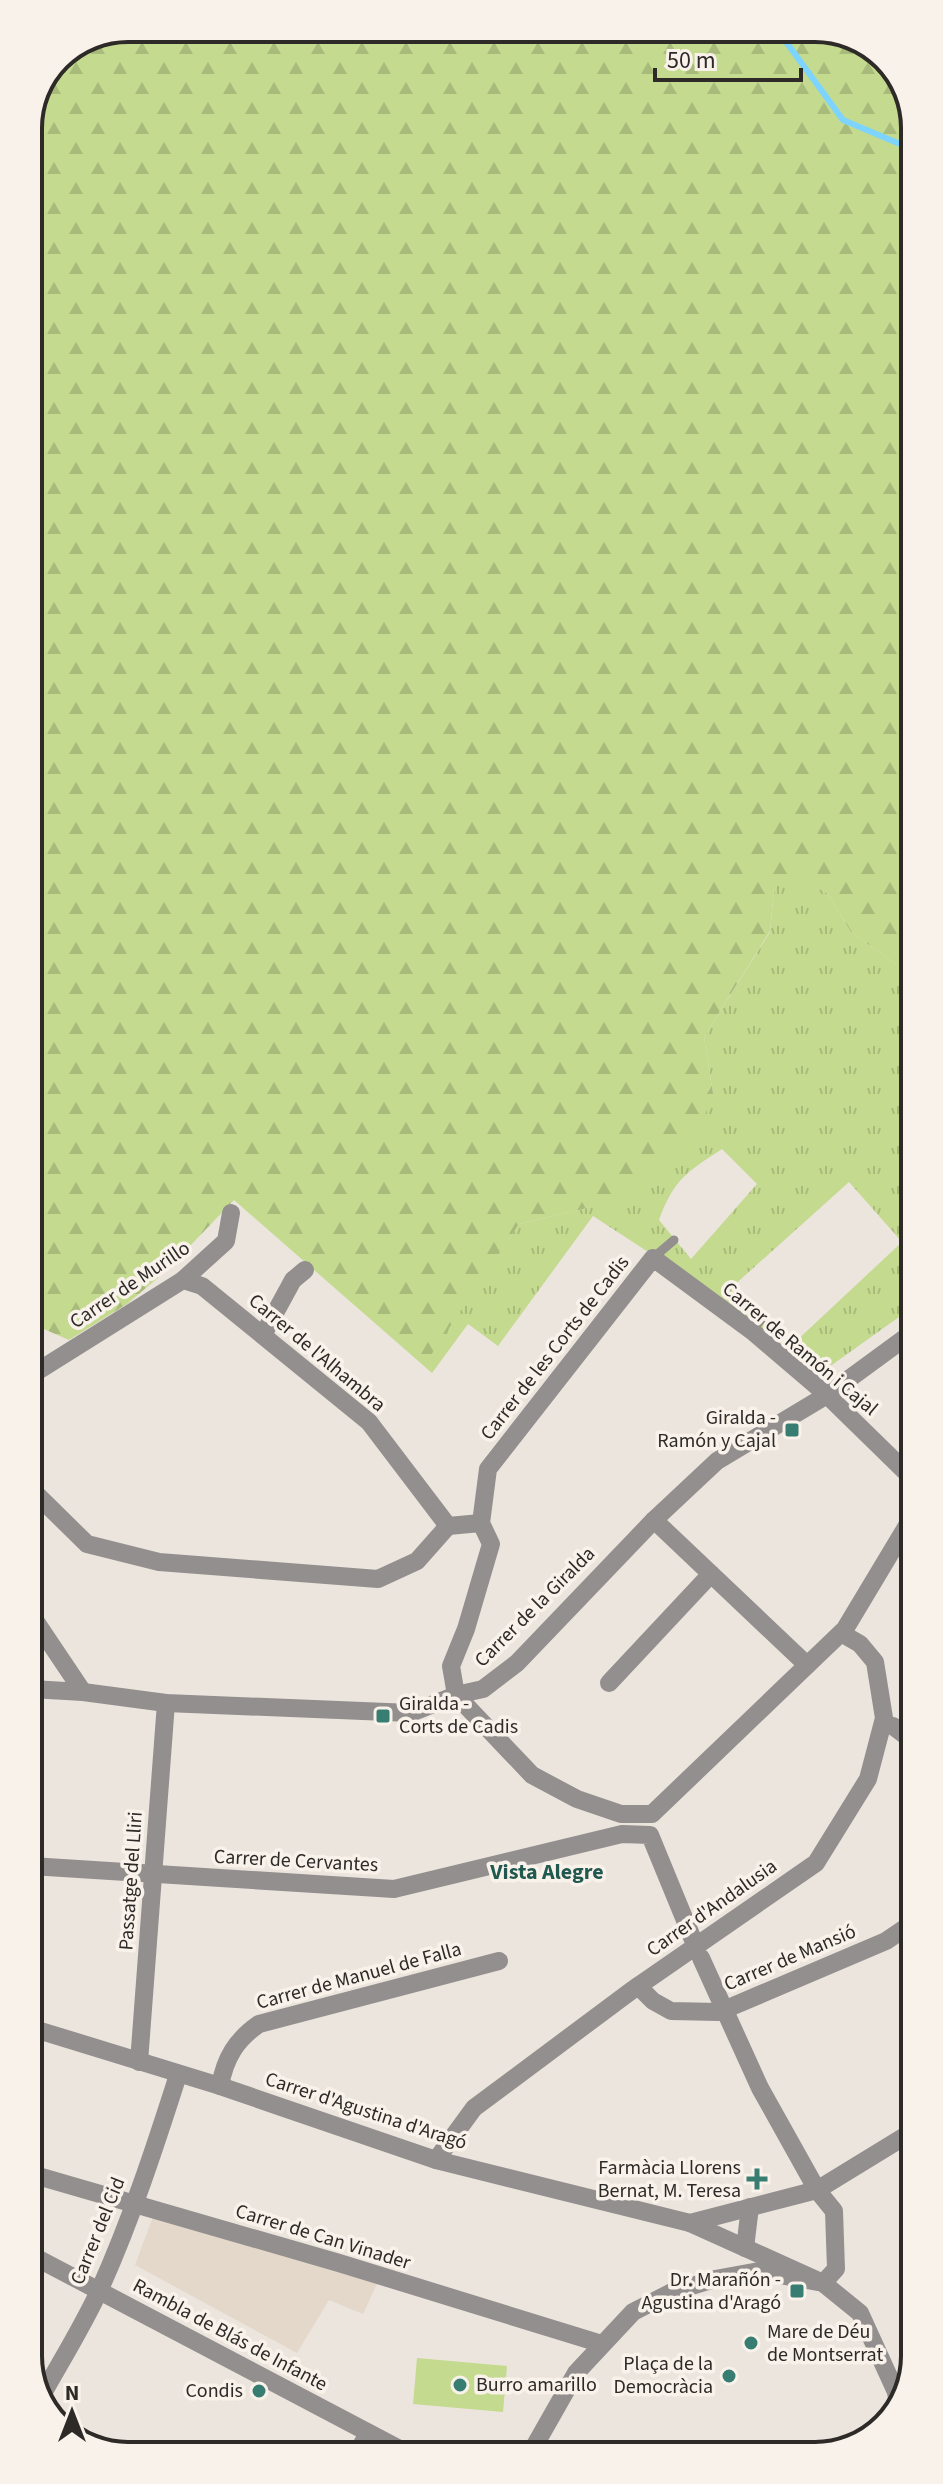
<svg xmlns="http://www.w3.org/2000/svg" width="943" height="2484" font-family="'Source Sans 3',sans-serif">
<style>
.built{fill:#e4d8ca}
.grass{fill:url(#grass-tufts);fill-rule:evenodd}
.forest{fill:url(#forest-firs)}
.park{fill:#c3da8f}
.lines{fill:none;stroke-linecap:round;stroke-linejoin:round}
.stream{stroke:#7dd4fe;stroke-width:6}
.lane{stroke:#938f8e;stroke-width:9}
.street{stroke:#938f8e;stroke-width:18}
.poi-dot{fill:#387d71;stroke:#f9f2ea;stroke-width:3}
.labels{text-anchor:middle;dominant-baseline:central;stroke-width:7;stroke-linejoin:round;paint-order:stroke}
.street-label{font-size:20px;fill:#2d2a28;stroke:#f9f2ea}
.poi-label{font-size:20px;fill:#2d2a28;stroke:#f9f2ea;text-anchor:end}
.neighbourhood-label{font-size:22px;font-weight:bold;fill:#21584f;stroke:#f9f2ea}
.rim{fill:none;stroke:#2d2a28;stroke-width:4}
</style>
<defs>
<pattern id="grass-tufts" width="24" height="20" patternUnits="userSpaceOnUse" patternTransform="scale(2)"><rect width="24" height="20" fill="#c3da8f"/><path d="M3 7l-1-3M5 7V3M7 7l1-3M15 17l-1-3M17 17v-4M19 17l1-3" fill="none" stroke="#a8bb7b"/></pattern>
<pattern id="forest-firs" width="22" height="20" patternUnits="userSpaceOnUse" patternTransform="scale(2)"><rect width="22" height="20" fill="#c3da8f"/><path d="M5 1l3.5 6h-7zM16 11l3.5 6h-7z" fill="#a8bb7b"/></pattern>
</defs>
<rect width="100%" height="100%" fill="#ece5dd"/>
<!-- built -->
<path class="built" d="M154,2214l223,70 -14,30 -34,-14 -32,53 -162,-88z"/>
<!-- grass -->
<path class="grass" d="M791,871l37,23 23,38 62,44v331l-91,65 -108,-77 -121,-79 -95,130 -30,-22 -36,49 -2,-18 89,-131 68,-16 126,-115 -9,-56 66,-105 4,-43zM722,1149l35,35 -66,75 -32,-39c15,-41 28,-48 63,-71zM849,1182l53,60 -109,102 -62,-56z"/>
<!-- forest -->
<path class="forest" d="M128,28h694l54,21 35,53 2,874 -62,-44 -23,-38 -37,-22 -17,17 -4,42 -66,106 9,56 -15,42 -72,55 -39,18 -68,16 -88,131 1,18 -198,-173 -68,71 -39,33 -58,36 -39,-17 -2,-1201 30,-65z"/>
<!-- park -->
<path class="park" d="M417,2358l90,8 -4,46 -90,-8z"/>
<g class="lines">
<!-- stream -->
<path class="stream" d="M776,28l67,92 69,29"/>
<!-- lane -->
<g class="lane">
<path d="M653,1258l21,-18"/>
<path d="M752,1331l12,-15"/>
</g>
<!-- street -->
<g class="street">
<path d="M183,1280l19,6 167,136 79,104 33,-3"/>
<path d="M263,1335l30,-55 12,-10"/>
<path d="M30,1376l153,-96 43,-39 5,-28"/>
<path d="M914,1480l-87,-85 -75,-64 -99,-73 -165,211 -7,54 10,21 -25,85 -15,37 5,29 76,80 45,24 44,15h31l193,-185 69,-115"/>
<path d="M30,1488l57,56 72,18 219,17 39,-18 31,-35"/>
<path d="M654,1520l153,145"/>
<path d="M30,1613l53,79"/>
<path d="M609,1683l102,-109"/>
<path d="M31,1689l52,3 83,11 245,10 45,-18 27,-6 34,-26 137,-143 63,-59 110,-66 86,-63"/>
<path d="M893,1726l21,16"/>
<path d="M31,1866l363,23 228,-55 28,1 46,112"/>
<path d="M701,1958l59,130 57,102 17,21 2,58 -13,14"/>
<path d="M638,1986l15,15 18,10 48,1 167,-71 28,-19"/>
<path d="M31,2028l189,58 216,74 254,63 133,60"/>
<path d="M139,2062l27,-359"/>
<path d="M220,2086c5,-28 16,-46 39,-62l240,-63"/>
<path d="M436,2160l38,-52 157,-117 185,-128 52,-84 16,-61 -9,-56 -15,-18 -19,-11"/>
<path d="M31,2174l308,89 263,81"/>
<path d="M690,2223l127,-33 98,-60"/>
<path d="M745,2248l5,-41"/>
<path d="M31,2255l378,199"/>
<path d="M41,2397c20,-36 42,-71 59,-108 31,-69 55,-142 78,-214"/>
<path d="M530,2454l46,-81 57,-61 39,-20 43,-13 44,-8 64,12 37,30 36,79 2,13"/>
<path d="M356,2455l12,-22"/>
</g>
</g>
<!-- markers -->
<g class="poi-dot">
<rect x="784" y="1422" width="16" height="16" rx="4"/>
<rect x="375" y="1708" width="16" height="16" rx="4"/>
<path d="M753 2167h8v8h8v8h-8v8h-8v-8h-8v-8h8z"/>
<rect x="789" y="2283" width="16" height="16" rx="4"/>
<circle cx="751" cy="2343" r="8"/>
<circle cx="729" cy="2376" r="8"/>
<circle cx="460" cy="2385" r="8"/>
<circle cx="259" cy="2391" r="8"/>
</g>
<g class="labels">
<!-- street labels -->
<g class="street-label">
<text transform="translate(130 1285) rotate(-34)">Carrer de Murillo</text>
<text transform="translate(555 1348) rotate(-52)">Carrer de les Corts de Cadis</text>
<text transform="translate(800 1349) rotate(40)">Carrer de Ramón i Cajal</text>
<text transform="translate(317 1353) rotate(40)">Carrer de l'Alhambra</text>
<text transform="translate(535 1607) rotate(-45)">Carrer de la Giralda</text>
<text transform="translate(296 1861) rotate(3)">Carrer de Cervantes</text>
<text transform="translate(131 1881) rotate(-86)">Passatge del Lliri</text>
<text transform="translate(712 1908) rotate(-35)">Carrer d'Andalusia</text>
<text transform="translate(790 1958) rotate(-23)">Carrer de Mansió</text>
<text transform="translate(359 1976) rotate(-15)">Carrer de Manuel de Falla</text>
<text transform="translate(366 2111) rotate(18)">Carrer d'Agustina d'Aragó</text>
<text transform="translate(98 2231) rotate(-68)">Carrer del Cid</text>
<text transform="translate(323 2237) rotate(17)">Carrer de Can Vinader</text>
<text transform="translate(230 2335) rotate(28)">Rambla de Blás de Infante</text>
</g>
<!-- poi labels -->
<g class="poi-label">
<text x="776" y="1418">Giralda -<tspan x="776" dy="23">Ramón y Cajal</tspan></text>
<text x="399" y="1704" text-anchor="start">Giralda -<tspan x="399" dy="23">Corts de Cadis</tspan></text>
<text x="741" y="2168">Farmàcia Llorens<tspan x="741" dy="23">Bernat, M. Teresa</tspan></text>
<text x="781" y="2280">Dr. Marañón -<tspan x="781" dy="23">Agustina d'Aragó</tspan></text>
<text x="767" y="2332" text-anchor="start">Mare de Déu<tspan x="767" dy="23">de Montserrat</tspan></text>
<text x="713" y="2364">Plaça de la<tspan x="713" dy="23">Democràcia</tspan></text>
<text x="476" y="2385" text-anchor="start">Burro amarillo</text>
<text x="243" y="2391">Condis</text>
</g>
<!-- neighbourhood labels -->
<g class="neighbourhood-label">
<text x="547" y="1872">Vista Alegre</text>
</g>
</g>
<!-- crop -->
<path d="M0 0H943V2484H0ZM128 42H815A86 86 0 0 1 901 128V2356A86 86 0 0 1 815 2442H128A86 86 0 0 1 42 2356V128A86 86 0 0 1 128 42Z" fill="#f9f2ea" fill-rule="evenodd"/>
<path class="rim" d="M128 42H815A86 86 0 0 1 901 128V2356A86 86 0 0 1 815 2442H128A86 86 0 0 1 42 2356V128A86 86 0 0 1 128 42Z"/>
<!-- north arrow -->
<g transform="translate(72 2412)" stroke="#f9f2ea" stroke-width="6" paint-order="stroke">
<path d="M0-6L14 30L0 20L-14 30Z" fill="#2d2a28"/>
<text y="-12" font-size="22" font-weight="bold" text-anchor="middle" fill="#2d2a28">N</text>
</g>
<!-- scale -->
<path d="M655 68v12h146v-12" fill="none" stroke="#2d2a28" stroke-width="4"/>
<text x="667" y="68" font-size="24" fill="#2d2a28" stroke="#f9f2ea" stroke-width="6" paint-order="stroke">50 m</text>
</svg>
